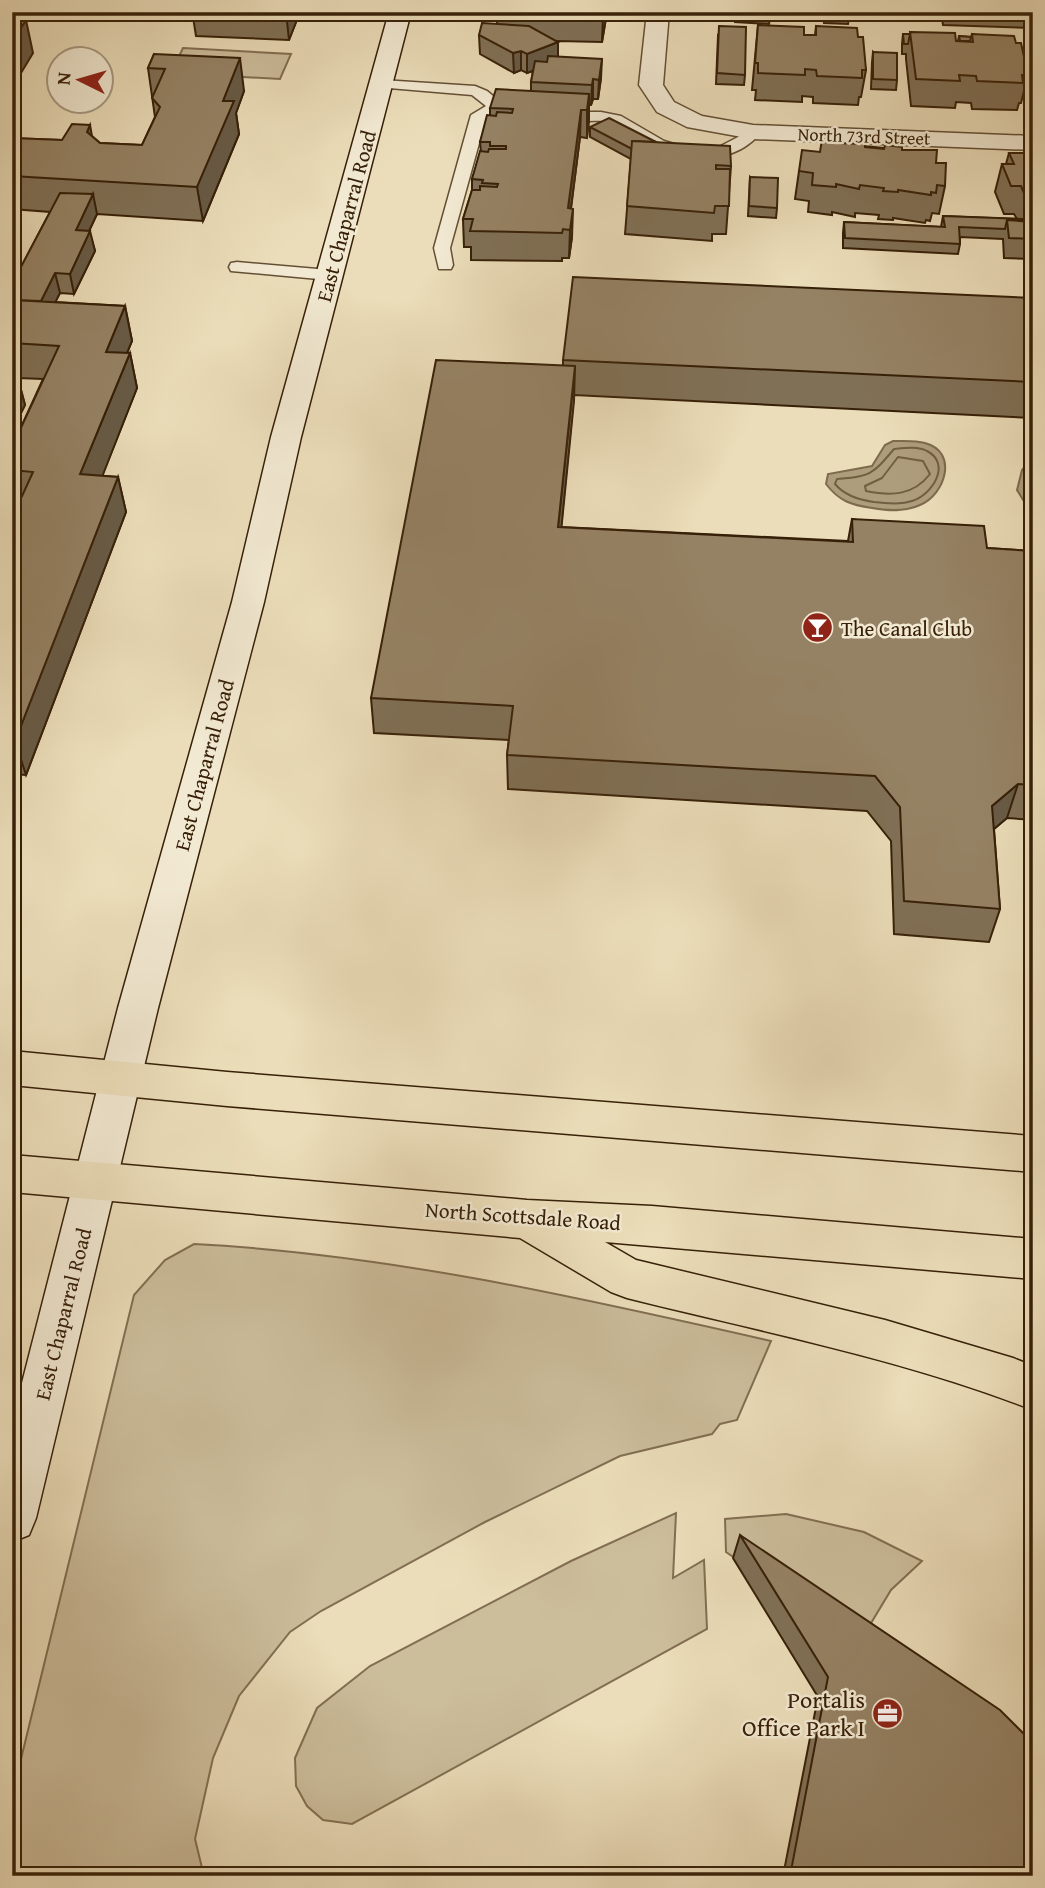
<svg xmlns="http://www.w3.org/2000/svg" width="1045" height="1888" font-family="'Gentium Book Plus',serif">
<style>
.green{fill:#ccbd9b;stroke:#826e52;stroke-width:2}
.water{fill:#ae9d7d;stroke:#7e6b4e;stroke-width:2}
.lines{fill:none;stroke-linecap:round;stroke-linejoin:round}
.shore{stroke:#725e42;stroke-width:2}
.lane-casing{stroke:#644f34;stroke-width:3}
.street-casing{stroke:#644f34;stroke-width:3}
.secondary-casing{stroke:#372008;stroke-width:3}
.primary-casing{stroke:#372008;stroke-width:3}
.lane{fill:#f2e9d2;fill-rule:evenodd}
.street{fill:#f2e9d2;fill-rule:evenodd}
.secondary{fill:#f2e9d2;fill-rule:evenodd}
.primary{fill:#ebddb9;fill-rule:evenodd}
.wall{fill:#807056;stroke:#372008;stroke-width:2}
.shaded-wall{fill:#685b46;stroke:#372008;stroke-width:2}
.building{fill:#958264;stroke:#372008;stroke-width:2}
.labels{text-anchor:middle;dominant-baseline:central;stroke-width:5;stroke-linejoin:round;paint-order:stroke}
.far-street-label{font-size:18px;fill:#372008;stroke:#f2e9d2}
.street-label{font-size:21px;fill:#372008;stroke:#f2e9d2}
.poi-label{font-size:21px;fill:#372008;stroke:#f2e9d2;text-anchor:start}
.near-poi-label{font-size:24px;fill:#372008;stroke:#f2e9d2;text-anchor:end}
</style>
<rect width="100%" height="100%" fill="#ebddb9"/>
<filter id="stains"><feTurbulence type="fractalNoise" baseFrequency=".00286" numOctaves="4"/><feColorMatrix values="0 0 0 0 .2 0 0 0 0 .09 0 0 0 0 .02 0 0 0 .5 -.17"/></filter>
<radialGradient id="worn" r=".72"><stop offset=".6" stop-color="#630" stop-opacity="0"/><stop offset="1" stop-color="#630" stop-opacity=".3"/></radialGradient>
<!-- green -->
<g class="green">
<path d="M183,48l108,6 -11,25 -109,-6z"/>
<path d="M194,1244c195,10 387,54 577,97l-34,79 -17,4 -8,10 -92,22 -135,66 -164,89 -31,21 -51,64 -26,62 -18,81 9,37h-192v-80l122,-501 31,-35z"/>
<path d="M676,1513l-3,65 31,-18 3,69 -355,195 -29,-4 -16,-14 -11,-20 -1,-28 22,-50 53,-42 201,-105z"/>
<path d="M786,1514l78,18 58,29 -31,29 -32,53 -133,-91 -1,-33z"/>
</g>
<!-- water -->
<g class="water">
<path d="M893,441c10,0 22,-1 32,2 34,9 20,52 -5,62 -15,7 -31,6 -48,3 -21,-3 -33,-7 -46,-24l2,-10 44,-8 13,-21z"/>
<path d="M1033,457v59l-16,-26 5,-20z"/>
</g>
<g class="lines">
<!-- shore -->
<g class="shore">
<path d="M894,449c10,-1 24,-3 33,2 25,13 5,44 -15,50 -12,4 -25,2 -38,1 -15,-2 -29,-6 -39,-18l2,-5c33,-2 36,-5 57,-30z"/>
<path d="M898,457l25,4 7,13c-17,22 -39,22 -64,17l-1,-5 17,-8z"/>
</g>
<defs>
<g id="lane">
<path d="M382,80l93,6 12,5 17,14 22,4 3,3c-12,9 -29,-1 -43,6l-36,130 3,17 -2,4h-12l-5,-21 37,-133 15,-9 -14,-11 -95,-8 -2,-3 2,-3z"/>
<path d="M556,112h45l20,4 43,25 31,9 22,-2 21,-11 10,-8h10l3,3c-25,32 -75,33 -109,15 -14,-8 -26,-21 -42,-25 -20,-4 -40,3 -59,-2l-3,-3 3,-3z"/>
<path d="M237,262l92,8 9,5 -9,5 -98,-9 -2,-4 2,-4z"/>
</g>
<path id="street" d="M647,12h22l-6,73 11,17 28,14 51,9 280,11v14l-280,-11 -66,-12 -30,-15 -18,-27z"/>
<path id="secondary" d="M389,12h22l-110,425 -37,165 -106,406 -122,510 -7,17 -17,7v-120l106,-414 114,-406 39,-165z"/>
<g id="primary">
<path d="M12,1051l215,21 806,64v36l-806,-66 -215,-21z"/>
<path d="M12,1155l515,45 125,6 381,33v40l-428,-37 31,18 249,60 128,38 20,8v44c-130,-51 -270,-78 -406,-112l-16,-6 -91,-54 -508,-46z"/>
</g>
</defs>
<!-- lane casing -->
<use href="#lane" class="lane-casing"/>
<!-- street casing -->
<use href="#street" class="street-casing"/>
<!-- secondary casing -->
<use href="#secondary" class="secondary-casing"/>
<!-- primary casing -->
<use href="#primary" class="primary-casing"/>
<!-- lane -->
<use href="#lane" class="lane"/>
<!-- street -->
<use href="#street" class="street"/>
<!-- secondary -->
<use href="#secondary" class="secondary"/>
<!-- primary -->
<use href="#primary" class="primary"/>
</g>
<!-- wall -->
<g class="wall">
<path d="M300,12l-11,28 -93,-4 -3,-19z"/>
<path d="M497,12h110l-5,30 -45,-1 1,16 43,21 -3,21h-5l-2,6h-2l-2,33 -7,-1 -9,72 1,28 -3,21h-7v3l-91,-1v-13h-7l-1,-28 9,-29v-11l9,-27 -1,-10 10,-27v-7l41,-17v-9l2,-11 -6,2 -6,-3 -7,3 -34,-19 -1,-19 18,-11z"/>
<path d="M713,12h81v7h-24l-1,5 -34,-2v-5l-22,-1z"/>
<path d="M823,12h27l-2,12 -24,-1z"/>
<path d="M941,12h92v16l-90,-3z"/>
<path d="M758,25l46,10h11l1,-9 42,11 8,33 -5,27h-2l-1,8 -45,-2v-6l-11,-1v6l-47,-2 1,-10h-4z"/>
<path d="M910,32l46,9h2l1,-5 12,1 1,-3 44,9 12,32 -7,28h-2l-2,7 -45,-1 -1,-6 -15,-1 -1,6 -44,-2 -5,-47v-5h-4v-10l1,-10h7z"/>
<path d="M718,36l27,39 -1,10 -28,-1z"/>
<path d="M873,52l24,28 -1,10 -25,-1 1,-27z"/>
<path d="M154,54l90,37 -8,22 3,21 -36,87 -106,-7 -8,17 6,20 -21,43 -14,-1 -5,9 70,4 7,35 -5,12h3l7,35 -35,88 16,1 8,35 -100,263 -14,-1v-256l6,-13h-6v-58l31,-68 -25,-1 7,27 -13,26v-147l38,-72 -38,-3v-71l50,2 30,-4 8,7 42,2 13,-28 -7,-49z"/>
<path d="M590,127l66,15 75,24 -5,68h-14v7l-87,-7 6,-75 -41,-22z"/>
<path d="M837,143l65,7 34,13 9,23 -6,28 -7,-1 -2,8 -4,-1 -1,3 -32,-5v2l-15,-1 1,-4 -24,-2v4l-23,-5v3l-24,-3 1,-11 -14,-2 4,-28 21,-19z"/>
<path d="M1009,153h24v106l-29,-1 -1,-19 -43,-2v7l-2,10 -115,-6v-15l1,-11 97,5 2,-11 74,3 -3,-5h-10l-9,-22 7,-28h4z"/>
<path d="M750,177l27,31 -1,10 -28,-2z"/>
<path d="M1033,298v120l-459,-23 -13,132 287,14 4,-22 135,29 46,3v269l-26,-2 -13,11 6,80 -11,33 -95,-8 -3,-93 -24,-30 -359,-22 -1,-34 2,-15 -135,-7 -3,-35 192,-332v-6z"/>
<path d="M740,1535l293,341h-250l35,-179 -85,-139z"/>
</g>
<!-- shaded-wall -->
<g class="shaded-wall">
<path d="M290,12h10l-11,28 -2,-19z"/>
<path d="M604,12h3l-5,30 1,-27z"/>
<path d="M26,20l7,33 -21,35v-46z"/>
<path d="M558,42v19l-31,12v-19z"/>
<path d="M521,51v19l-7,3 -1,-20z"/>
<path d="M240,58l4,33 -8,22 3,21 -36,87 -6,-34 26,-86z"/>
<path d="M602,59l-1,19 -3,21 1,-19z"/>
<path d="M593,79v20l-2,6 1,-20z"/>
<path d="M589,94v28l-2,16v-28z"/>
<path d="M581,110l-1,27 -12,93v-22z"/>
<path d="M90,125l6,34 -9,-27z"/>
<path d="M93,194l4,20 -17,36 -4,-20z"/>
<path d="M573,209l-1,28 -3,21 1,-28z"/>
<path d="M90,231l5,20 -21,43 -4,-20z"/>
<path d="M55,273l5,20 -21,42 -5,-20z"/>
<path d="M125,306l7,35 -19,46 -7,-35z"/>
<path d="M130,353l7,35 -48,122 -9,-36z"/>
<path d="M575,366l-1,35 -16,161v-35z"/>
<path d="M17,376l8,29 -13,26v-45z"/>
<path d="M118,477l8,35 -100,263 -11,-34z"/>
<path d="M1018,784l-11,34 -26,22 11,-34z"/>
</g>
<!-- building -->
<g class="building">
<path d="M195,12h95l-3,9 -94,-4z"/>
<path d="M511,12h93l-1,3z"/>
<path d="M825,12h25v2l-25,-1z"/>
<path d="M944,12h89v6l-88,-3z"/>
<path d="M12,20h14l-14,22z"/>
<path d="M482,23l47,3 29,16 -31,12 -6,-3 -8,2 -34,-18z"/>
<path d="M758,25l46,2v8h12v-9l41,2 1,9h5l3,33h-4v8l-45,-2 -1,-6 -11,-1v6l-47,-2v-10h-3z"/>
<path d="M719,26l27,1 -1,48 -28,-2z"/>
<path d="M910,32l45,1 1,8 17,1 -1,-8 42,2 2,7h5l7,32h-6l1,8 -46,-2 -1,-5 -17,-1 1,6 -44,-2z"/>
<path d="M903,34h7l-2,10h-4z"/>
<path d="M959,36l12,1 -1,4h-10z"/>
<path d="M873,52l24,1v27l-24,-1z"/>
<path d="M154,54l86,4 -17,43h11l-37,86 -185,-11v-38l50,2 10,-16 18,1 -3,7 13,11 42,2 18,-38 -8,-9 13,-29 -17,-1z"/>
<path d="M548,56l54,3 -3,21 -6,-1 -1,6 -61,-3 4,-21 12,1z"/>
<path d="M496,89l93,5 -2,16h-6l-13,98 5,1 -3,21 -7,-1 -1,4 -92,-2 3,-12h-10l9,-29h8v-4l17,1 1,-3 -16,-1 1,-3 -11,-1 8,-28 8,1 1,-3h17v-3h-16v-4h-10l7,-27 9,1 1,-4 15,1 1,-4 -23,-1z"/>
<path d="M609,118l47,24 -24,-1v8l-42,-22z"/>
<path d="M822,139l15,2v2l28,1v3l19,2 1,-4 17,2v3h35l-1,13h10l-1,23 -8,-1 -1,8 -5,-1v3l-33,-5v2l-15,-1 1,-3 -24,-3 -1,4 -23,-5v3l-24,-2 1,-12 -14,-2 3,-21 18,2z"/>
<path d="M632,141l98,5 1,20 -15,-1v4h14l-1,37h-14l-1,7 -87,-7z"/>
<path d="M1009,153h24v47h-6l-6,-14h-10l-9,-22h12z"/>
<path d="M750,177l28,1 -1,30 -28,-2z"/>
<path d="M60,193l33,1 -17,36 14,1 -20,43 -15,-1 -14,28 -29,-1v-16z"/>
<path d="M943,216l79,3v2l-15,-1 -2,9 -46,-2 1,17 -115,-6 -1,-16 101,5z"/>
<path d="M1007,220l26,2v17l-24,-1z"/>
<path d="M573,277l460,21v84l-470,-22z"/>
<path d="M12,300l113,6 -19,46 24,1 -50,121 38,3 -103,264h-3v-223l21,-46 -21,-2v-23l47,-101 -47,-3z"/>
<path d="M436,360l139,6 -17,161 295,15 -1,-23 132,7 3,22 46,3v234l-15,-1 -26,22 8,103 -96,-8 -4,-94 -25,-31 -368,-21 6,-49 -142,-8z"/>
<path d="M12,376h5l-5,10z"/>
<path d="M740,1535l260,175 33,33v133h-243l38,-199z"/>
</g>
<!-- icons -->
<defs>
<symbol id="bar-disc" viewBox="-11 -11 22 22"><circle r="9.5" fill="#8f2418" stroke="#f2e9d2"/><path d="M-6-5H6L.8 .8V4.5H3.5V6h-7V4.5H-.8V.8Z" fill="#fff"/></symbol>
<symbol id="office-disc" viewBox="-11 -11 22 22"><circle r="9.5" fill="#8f2418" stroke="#f2e9d2"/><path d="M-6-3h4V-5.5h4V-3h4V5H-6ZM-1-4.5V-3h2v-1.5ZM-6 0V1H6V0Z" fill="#fff"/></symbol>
</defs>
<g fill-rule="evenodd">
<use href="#bar-disc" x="800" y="610" width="35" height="35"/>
<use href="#office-disc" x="870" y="1696" width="35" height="35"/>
</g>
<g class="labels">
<!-- far-street labels -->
<g class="far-street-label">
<text transform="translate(864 136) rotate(2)">North 73rd Street</text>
</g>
<!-- street labels -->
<g class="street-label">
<text transform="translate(346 216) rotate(-75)">East Chaparral Road</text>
<text transform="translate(204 765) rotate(-75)">East Chaparral Road</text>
<text transform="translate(523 1216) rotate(4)">North Scottsdale Road</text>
<text transform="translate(63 1314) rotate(-76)">East Chaparral Road</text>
</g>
<!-- poi labels -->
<g class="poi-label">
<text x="841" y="628">The Canal Club</text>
</g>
<!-- near-poi labels -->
<g class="near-poi-label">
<text x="865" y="1699">Portalis<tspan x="865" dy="28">Office Park I</tspan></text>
</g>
</g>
<!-- margin -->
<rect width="1045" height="1888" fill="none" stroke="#ebddb9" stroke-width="42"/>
<rect x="14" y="14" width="1017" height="1860" fill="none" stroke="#372008" stroke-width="3.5"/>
<rect x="21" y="21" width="1003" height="1846" fill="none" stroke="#372008" stroke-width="2"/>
<!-- north arrow -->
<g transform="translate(80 80) rotate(275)"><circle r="33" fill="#f2e9d2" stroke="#a79981" stroke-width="2"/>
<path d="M0-5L12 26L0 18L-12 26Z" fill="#8f2418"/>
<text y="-10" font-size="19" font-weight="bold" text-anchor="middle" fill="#372008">N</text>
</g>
<rect width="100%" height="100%" filter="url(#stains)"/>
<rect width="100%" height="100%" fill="url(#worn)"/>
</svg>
